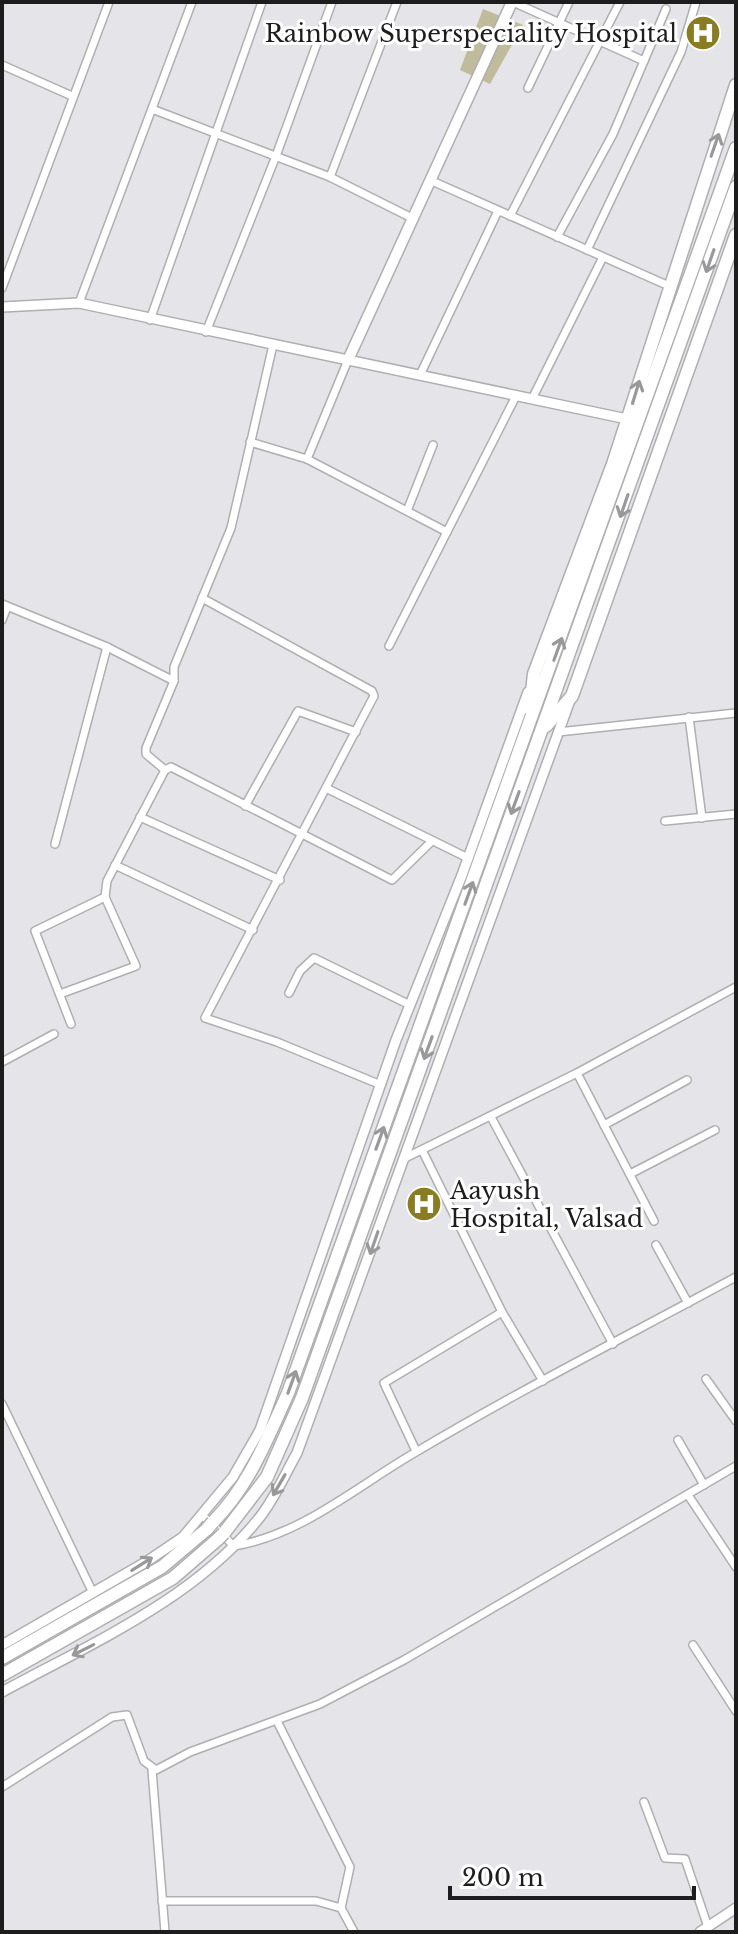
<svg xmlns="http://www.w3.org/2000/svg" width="738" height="1934" font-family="'Libre Baskerville',serif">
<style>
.green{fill:#c0bb9b}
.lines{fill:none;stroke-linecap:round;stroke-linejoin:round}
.minor-casing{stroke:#afafb2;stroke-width:10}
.tertiary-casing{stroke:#afafb2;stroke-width:12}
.secondary-casing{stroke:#afafb2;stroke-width:13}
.trunk-casing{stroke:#afafb2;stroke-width:15}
.minor{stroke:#fff;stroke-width:7}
.tertiary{stroke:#fff;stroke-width:9}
.secondary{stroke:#fff;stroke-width:10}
.trunk{stroke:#fff;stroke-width:12}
.trunk-bridge-casing{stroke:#afafb2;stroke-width:15;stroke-linecap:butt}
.trunk-bridge{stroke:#fff;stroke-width:12}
.oneway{stroke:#99999a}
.labels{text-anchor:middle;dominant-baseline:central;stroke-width:6;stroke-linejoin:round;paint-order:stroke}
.poi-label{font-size:24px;fill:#1d1d1e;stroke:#fff;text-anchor:end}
</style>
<rect width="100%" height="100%" fill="#e5e5e9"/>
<!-- green -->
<path class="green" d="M483,9l40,16 -33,59 -30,-14z"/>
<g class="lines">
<defs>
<g id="minor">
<path d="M513,2l131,59 -31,73 -56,103"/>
<path d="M644,61l22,-52"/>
<path d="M2,65l70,31"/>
<path d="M528,88l41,-86"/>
<path d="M152,109l178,68 84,42"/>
<path d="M330,177l67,-175"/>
<path d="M432,181l237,105"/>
<path d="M510,216l110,-214"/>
<path d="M587,250l94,-198 15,-50"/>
<path d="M2,288l107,-286"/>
<path d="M79,303l113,-301"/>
<path d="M150,320l112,-318"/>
<path d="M206,332l70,-176 56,-154"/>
<path d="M348,360l-41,99 140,73"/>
<path d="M420,375l78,-164"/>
<path d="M532,399l71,-142"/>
<path d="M250,442l57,17"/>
<path d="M407,511l26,-66"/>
<path d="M202,598l170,93 2,5 -169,322 72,24 104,43"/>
<path d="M2,604l105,43 67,34v-14l57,-139 42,-183"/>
<path d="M2,620l5,-13"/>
<path d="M389,646l127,-250"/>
<path d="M689,717l13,101"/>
<path d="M558,732l178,-19"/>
<path d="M165,770l-19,-16v-6l28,-67"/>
<path d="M328,789l140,69"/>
<path d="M245,806l53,-95 58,21"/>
<path d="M140,817l140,63"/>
<path d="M665,821l71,-7"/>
<path d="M55,844l52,-197"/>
<path d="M115,865l138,65"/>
<path d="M289,993l11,-22 14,-13 96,47"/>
<path d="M60,994l76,-28 -31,-69"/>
<path d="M71,1024l-36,-93 70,-34 2,-16 58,-111 6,-3 221,113 40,-39"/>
<path d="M2,1062l52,-28"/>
<path d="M577,1073l77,148"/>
<path d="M491,1117l122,227"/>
<path d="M604,1125l83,-45"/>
<path d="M423,1152l79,160"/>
<path d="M403,1159l174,-86 159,-86"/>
<path d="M630,1174l85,-44"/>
<path d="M656,1245l32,58"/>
<path d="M706,1379l30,42"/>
<path d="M2,1404l91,189"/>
<path d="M678,1440l26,45"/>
<path d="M416,1451l-32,-68 118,-71 41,69"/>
<path d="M688,1495l48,72"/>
<path d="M203,1516l31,30c68,-11 123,-60 182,-94 104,-62 213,-117 320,-175"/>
<path d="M693,1645l43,66"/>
<path d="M277,1721l73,146 -9,41 13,24"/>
<path d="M152,1770l13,162"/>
<path d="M2,1787l110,-70 15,-2 17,46 12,9 34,-18 130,-48 84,-44 332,-194"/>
<path d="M644,1802l21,56 20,1 23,68"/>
<path d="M162,1901h154l25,7"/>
</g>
<g id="tertiary">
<path d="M2,307l77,-4 548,116"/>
<path d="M2,1645l144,-83 37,-25 50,-60 27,-47 136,-390 66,-165 66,-183"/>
<path d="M2,1692c90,-49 193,-93 258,-175 15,-19 25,-43 37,-64l272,-750"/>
<path d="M700,1932l36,-24"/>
</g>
<path id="secondary" d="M348,360l164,-358"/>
<g id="trunk">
<path d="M530,709l4,-35 79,-210 123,-379"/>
<path d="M546,726l26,-30 164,-461"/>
<path d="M213,1522c36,-36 54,-83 75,-129l448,-1245"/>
<path d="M224,1533l43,-56 35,-79 434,-1211"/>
<path d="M2,1658l160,-91 45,-38"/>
<path d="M2,1675l171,-97 45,-39"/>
</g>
</defs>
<!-- minor casing -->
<use href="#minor" class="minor-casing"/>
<!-- tertiary casing -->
<use href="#tertiary" class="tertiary-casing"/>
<!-- secondary casing -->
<use href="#secondary" class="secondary-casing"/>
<!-- trunk casing -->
<use href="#trunk" class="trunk-casing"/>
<!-- minor -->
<use href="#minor" class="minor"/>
<!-- tertiary -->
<use href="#tertiary" class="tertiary"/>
<!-- secondary -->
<use href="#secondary" class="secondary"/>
<!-- trunk -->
<use href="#trunk" class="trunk"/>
<defs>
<g id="trunk-bridge">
<path d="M207,1529l6,-7"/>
<path d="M218,1539l6,-6"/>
</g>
</defs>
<!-- trunk-bridge casing -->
<use href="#trunk-bridge" class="trunk-bridge-casing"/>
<!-- trunk-bridge -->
<use href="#trunk-bridge" class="trunk-bridge"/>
</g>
<!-- one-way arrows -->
<defs><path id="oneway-shaft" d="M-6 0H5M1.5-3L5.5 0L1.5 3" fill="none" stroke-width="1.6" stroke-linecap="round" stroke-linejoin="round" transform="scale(2)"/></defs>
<g class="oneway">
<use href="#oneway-shaft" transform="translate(715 145) rotate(-71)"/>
<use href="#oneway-shaft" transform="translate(710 261) rotate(109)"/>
<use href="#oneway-shaft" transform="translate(636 392) rotate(-73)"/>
<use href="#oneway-shaft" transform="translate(624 506) rotate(109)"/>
<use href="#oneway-shaft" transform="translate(558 649) rotate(-70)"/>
<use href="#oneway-shaft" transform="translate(515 803) rotate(110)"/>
<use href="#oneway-shaft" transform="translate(469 893) rotate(-70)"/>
<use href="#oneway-shaft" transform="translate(428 1048) rotate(110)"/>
<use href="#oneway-shaft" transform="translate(380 1138) rotate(-70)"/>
<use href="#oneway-shaft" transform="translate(374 1243) rotate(109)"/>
<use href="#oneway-shaft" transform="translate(292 1382) rotate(-70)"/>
<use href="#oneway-shaft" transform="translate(279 1485) rotate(120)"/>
<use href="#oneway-shaft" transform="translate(142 1564) rotate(-32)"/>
<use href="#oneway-shaft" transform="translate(83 1650) rotate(153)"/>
</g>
<!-- icons -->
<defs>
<symbol id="hospital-disc" viewBox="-11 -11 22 22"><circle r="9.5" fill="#897c22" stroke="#fff"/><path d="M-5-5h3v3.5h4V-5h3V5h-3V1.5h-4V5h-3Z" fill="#fff"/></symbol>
</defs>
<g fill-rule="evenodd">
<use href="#hospital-disc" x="683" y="13" width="40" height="40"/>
<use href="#hospital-disc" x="404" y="1184" width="40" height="40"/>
</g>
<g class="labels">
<!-- poi labels -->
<g class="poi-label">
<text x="677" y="33">Rainbow Superspeciality Hospital</text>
<text x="450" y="1190" text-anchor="start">Aayush<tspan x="450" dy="28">Hospital, Valsad</tspan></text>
</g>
</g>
<!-- border -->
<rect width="738" height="1934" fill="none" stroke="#1d1d1e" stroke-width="8"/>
<!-- scale -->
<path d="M450 1886v12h244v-12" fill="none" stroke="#1d1d1e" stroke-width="4"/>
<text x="462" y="1886" font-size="24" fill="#1d1d1e" stroke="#ffffff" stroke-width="6" paint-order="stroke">200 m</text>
</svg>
